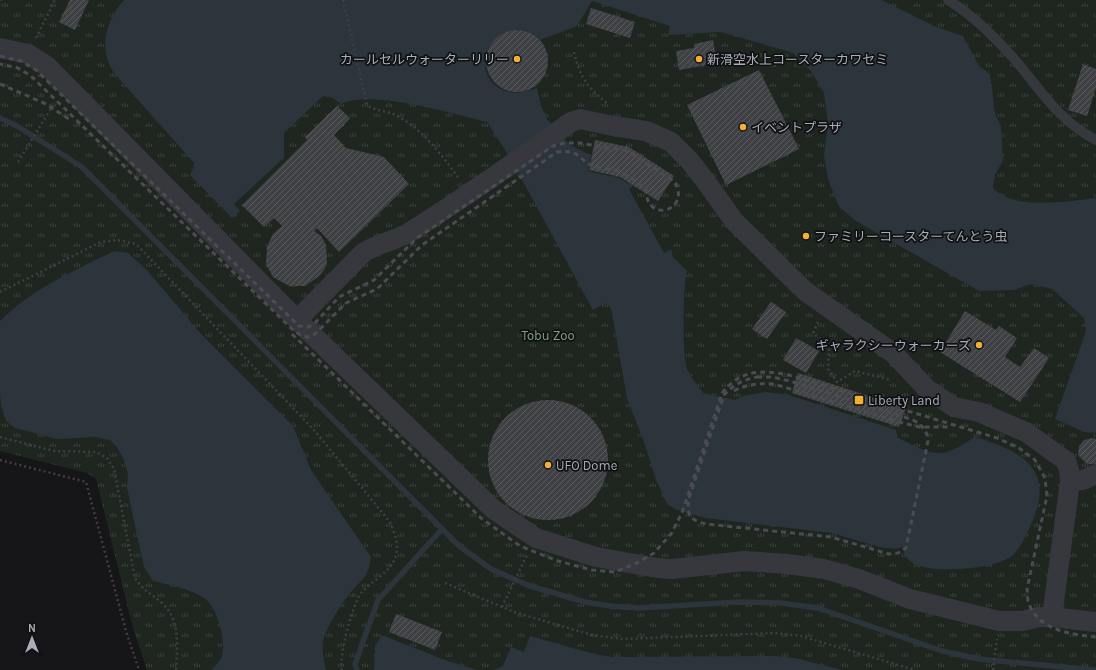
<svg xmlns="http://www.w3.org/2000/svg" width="1096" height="670" font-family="Karla,'Noto Sans JP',sans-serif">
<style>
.park{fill:url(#park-tufts)}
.water{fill:#2c353c}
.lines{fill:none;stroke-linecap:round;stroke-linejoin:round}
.stream{stroke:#2c353c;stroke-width:5.5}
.building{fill:url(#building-hatch)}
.path{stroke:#3d3f44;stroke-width:2.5;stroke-dasharray:2 3;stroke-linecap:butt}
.lane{stroke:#37383d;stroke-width:10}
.street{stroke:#37383d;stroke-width:20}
.rail{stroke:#4a4c52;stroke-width:3;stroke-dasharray:5 4;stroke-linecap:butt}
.poi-dot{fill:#f2b134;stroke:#111113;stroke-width:1.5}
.labels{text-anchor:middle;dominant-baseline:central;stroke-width:3.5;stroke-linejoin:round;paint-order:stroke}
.poi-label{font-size:13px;fill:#a8adb8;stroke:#111113;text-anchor:start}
.park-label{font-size:13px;fill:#7fa381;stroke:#111113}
</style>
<defs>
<pattern id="park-tufts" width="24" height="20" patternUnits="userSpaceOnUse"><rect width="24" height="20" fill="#1e261f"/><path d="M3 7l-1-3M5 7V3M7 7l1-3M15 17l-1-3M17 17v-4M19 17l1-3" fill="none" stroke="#3c433d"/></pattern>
<pattern id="building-hatch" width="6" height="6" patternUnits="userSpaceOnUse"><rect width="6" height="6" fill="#404145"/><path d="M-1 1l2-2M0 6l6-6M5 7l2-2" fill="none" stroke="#595a5e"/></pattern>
</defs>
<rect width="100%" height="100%" fill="#161618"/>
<!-- park -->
<path class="park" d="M0,0h1096v670h-949l-14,-42 -37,-149 -9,-6 -87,-22z"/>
<!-- water -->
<g class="water">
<path d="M124,0h758l52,26 29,10 16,30 11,8 5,39 6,14 2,33 -8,15 -2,13c21,23 75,13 103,10v235l-12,-1 -29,-13 31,-88 -2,-13 -32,-29 -21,-5 -17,6 -35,1 -123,-70 -17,-14 -11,-28 -4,-24 4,-30 -4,-32 -13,-22 -18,-18 -72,-21 -53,3 2,-9 -78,-25 -15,25 -37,14c-5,-6 -15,-11 -24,-10 -37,3 -43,55 -6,62 9,2 18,-1 27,-4l4,18 6,13 23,26 21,10 -3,16 31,7 14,8 -4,3 35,64 7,-4 2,8 14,14c-4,14 -5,85 0,98 4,9 11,16 16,24l32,7 8,-4 23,-4 23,3 107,35 2,8c11,5 31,17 43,15 12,-1 24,-10 34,-16 44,13 80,30 58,83 -5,11 -10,25 -19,34 -16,16 -78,19 -97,11 -9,-3 -12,-10 -15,-18l-6,2 -17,-2 -47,-14 -127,-15 -28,-8 -10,-6 -11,-24 -12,-38 -17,-44 -16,-90 -5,-5 -13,7 -84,-154 -22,-34c-35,-8 -115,-33 -146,-18l-10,-7 -8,-1 -39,37v25l-50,46 6,7 -8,7 -42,-43 5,-11 -81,-91c-16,-24 -8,-53 10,-73z"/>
<path d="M114,251l14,2 18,16 55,65 92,92 18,44 60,87c-3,24 -11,22 -23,39 -8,10 -23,34 -25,46 -1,8 1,20 3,28h-115c4,-3 10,-10 11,-15 4,-15 -5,-49 -18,-57 -16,-10 -34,-13 -51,-17l-9,-14 -17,-79 1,-14 -4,-14 -7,-13 -7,-7 -15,-3 -38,2 -42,-11 -9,-7 -5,-15 -1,-13v-72c32,-32 73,-50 114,-70z"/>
<path d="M382,635l63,25 32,10h-103l1,-24z"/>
<path d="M530,636l64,18 18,3 161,-1 22,2 47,12h-349l10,-4 8,-19 13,5z"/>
</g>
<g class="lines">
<!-- stream -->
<g class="stream">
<path d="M0,118l17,8 65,41 360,362 16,16 33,24 39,17 55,16 25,4 28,2 100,-6 42,1 38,5 124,43 36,8 117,11"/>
<path d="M357,670l-2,-6 23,-64 64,-71"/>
</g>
</g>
<!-- building -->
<g class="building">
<path d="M70,0h19l-14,30 -16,-8z"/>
<path d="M591,8l44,14 -5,16 -44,-14z"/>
<circle cx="517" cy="61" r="31"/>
<path d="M713,40l4,23 -38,7 -3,-19 18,-3v-4z"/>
<path d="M1083,64l13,5v19l-9,28 -19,-6z"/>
<path d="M759,70l40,79 -73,36 -39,-80z"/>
<path d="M337,106l13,12 -16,17 12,13 38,9 25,27 -70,68 -22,-24 -3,3 7,5 5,9 1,19 -4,7 -5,6 -13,9h-16l-16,-9 -7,-13 1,-17 6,-13 9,-8 -8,-8 -10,9 -22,-22 65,-65 -2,-3z"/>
<path d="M595,140l34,7 45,29 -16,25 -38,-24 -31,-7z"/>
<path d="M771,302l15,10 -19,27 -15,-10z"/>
<path d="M965,311l31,19 3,-4 18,12 -12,19 15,10 14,-19 15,10 -29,44 -80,-50z"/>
<path d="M796,338l23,13 -13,22 -23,-13z"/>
<path d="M798,373l108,35 -7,19 -107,-34z"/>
<circle cx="548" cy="460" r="60"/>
<path d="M1093,438l3,1v25h-9l-9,-9 1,-9 5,-6z"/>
<path d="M396,614l46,18 -7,18 -46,-18z"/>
</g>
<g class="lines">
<!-- path -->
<g class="path">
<path d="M343,0l24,105c8,6 17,5 26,9 27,12 48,40 65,63"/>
<path d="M0,1v-1"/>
<path d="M36,38l19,-38"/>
<path d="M574,52c6,26 14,36 34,52"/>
<path d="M18,162l37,-60"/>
<path d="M0,292l101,-50 17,-2 18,4 178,186 76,92c4,10 9,22 6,33 -4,17 -25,26 -35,38 -8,11 -23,64 -19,77"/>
<path d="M818,322l-5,11 16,14 -1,22 9,13 18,-11 36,9"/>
<path d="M0,437l54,14 42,1 11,6 7,11 21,109c9,14 16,15 27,25 19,17 15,44 14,67"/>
<path d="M0,460l86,22 40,149 13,39"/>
<path d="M445,583l69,29 78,23 31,4 152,-6 26,3 114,34"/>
<path d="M502,607l25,-52"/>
<path d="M993,670l4,-31"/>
</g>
<!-- lane -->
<path class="lane" d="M948,0c26,16 48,38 68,61 27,32 42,59 80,79"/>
<!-- street -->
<g class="street">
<path d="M0,48l28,6 19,12 250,254 196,189 43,29 60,19 61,11 15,1 73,-8 42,3 37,5 35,10 51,20 89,22h24l15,-4h14l44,5"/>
<path d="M297,320l66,-67c15,-10 32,-12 47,-21 55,-35 108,-72 161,-110l9,-3 33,7 33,5 25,11 18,18 15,19 30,42 71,70 88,62 34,36 27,18 25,5 47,20 40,29 3,9 1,11 -18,136"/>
<path d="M1070,481l13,-1 13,-6"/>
</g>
<!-- rail -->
<g class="rail">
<path d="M0,56l21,5 15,9 263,256 9,1 6,-3 25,-27 35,-17 43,-42 136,-92 12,-3h14l49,8 47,31c16,29 -29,42 -29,8 -7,-7 -19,-16 -29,-19 -7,-3 -17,-2 -24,-5 -17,-8 -13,-17 -36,-14l-135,93 -45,44 -31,14 -31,31 -7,3 -6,-1 -8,-5 -263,-255 -13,-8 -18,-4"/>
<path d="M0,84l44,19 25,16"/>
<path d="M292,334l189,184 39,28 38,15 34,9 23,2 22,-9 17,-10 17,-19 11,-21 40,-120c20,-24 38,-23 67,-18l208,63 22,10 16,12 10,18 2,18 -20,93c1,5 0,11 2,15 11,27 42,30 67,33"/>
<path d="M757,377h15l18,4 123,39c10,6 14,10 15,21l-22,107 -8,5 -9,1 -58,-17 -125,-13c-19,-5 -20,-11 -16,-29l34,-100c10,-11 19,-15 33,-18z"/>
<path d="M734,391c13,-7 25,-8 40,-7l129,39 16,4h31"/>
</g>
</g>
<!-- markers -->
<g class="poi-dot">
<circle cx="517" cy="59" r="4"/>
<circle cx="699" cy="59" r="4"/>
<circle cx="743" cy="127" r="4"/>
<circle cx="806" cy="236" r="4"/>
<circle cx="979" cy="345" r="4"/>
<rect x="854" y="395" width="10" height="10" rx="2"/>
<circle cx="548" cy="465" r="4"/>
</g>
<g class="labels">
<!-- poi labels -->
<g class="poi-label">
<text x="509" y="59" text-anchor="end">カールセルウォーターリリー</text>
<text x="707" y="59">新滑空水上コースターカワセミ</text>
<text x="751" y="127">イベントプラザ</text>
<text x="814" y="236">ファミリーコースターてんとう虫</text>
<text x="971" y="345" text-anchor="end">ギャラクシーウォーカーズ</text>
<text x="868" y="400">Liberty Land</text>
<text x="556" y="465">UFO Dome</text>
</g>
<!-- park labels -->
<g class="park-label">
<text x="548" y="335">Tobu Zoo</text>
</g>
</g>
<!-- north arrow -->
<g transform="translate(32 638)" stroke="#111113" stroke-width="3" paint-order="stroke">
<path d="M0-3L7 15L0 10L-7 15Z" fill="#a8adb8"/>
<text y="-6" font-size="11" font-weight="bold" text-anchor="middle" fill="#a8adb8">N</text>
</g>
</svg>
